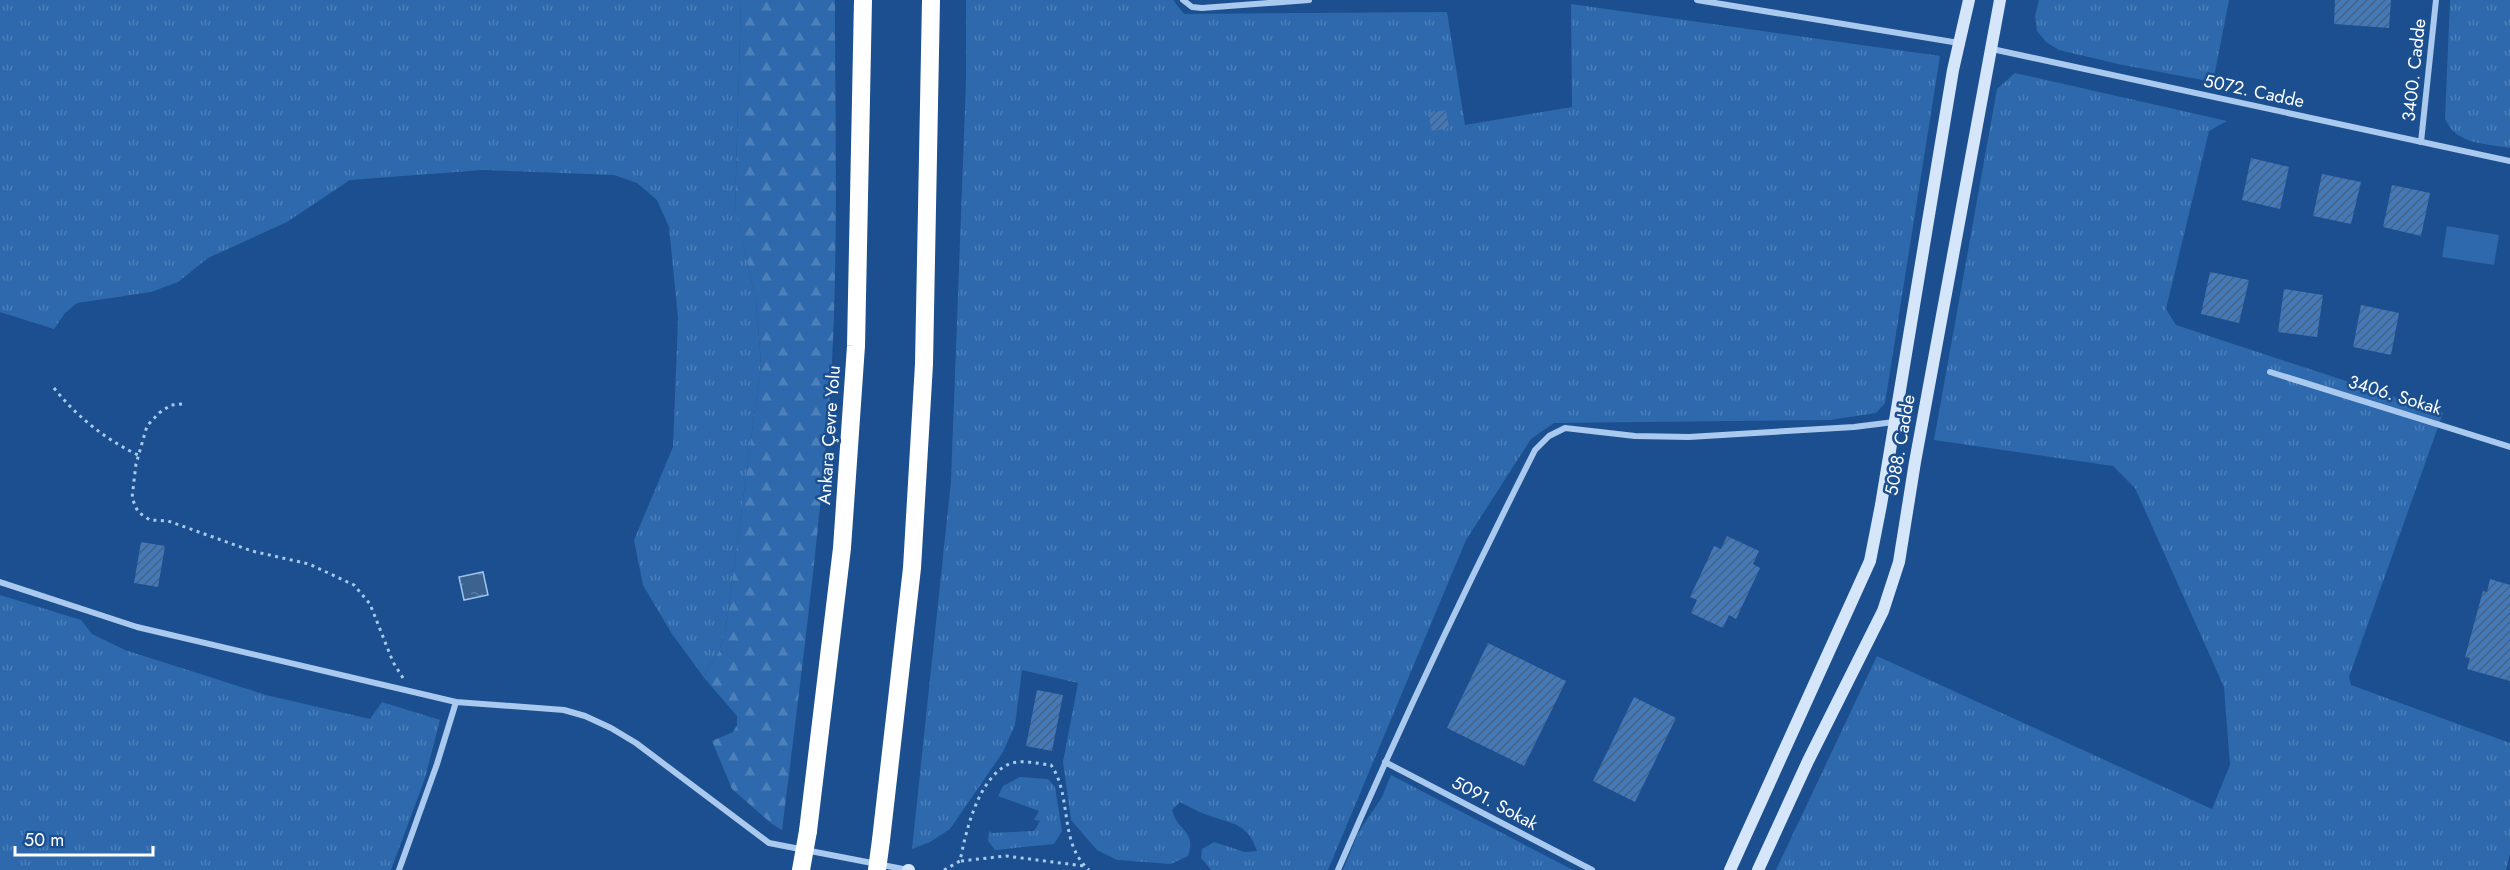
<svg xmlns="http://www.w3.org/2000/svg" width="2510" height="870" font-family="Jost,sans-serif">
<style>
.grass{fill:url(#grass-tufts)}
.forest{fill:url(#forest-firs)}
.pitch{fill:#2e69ad}
.water{fill:url(#water-ripples);stroke:#9cc4f0;stroke-width:1.5}
.building{fill:url(#building-hatch)}
.lines{fill:none;stroke-linecap:round;stroke-linejoin:round}
.path{stroke:#a9c9ee;stroke-width:3;stroke-dasharray:3 4.5;stroke-linecap:butt}
.street{stroke:#a9c9ee;stroke-width:6}
.secondary{stroke:#d6e6fa;stroke-width:12}
.highway{stroke:#fff;stroke-width:18}
.highway-bridge{stroke:#fff;stroke-width:18}
.labels{text-anchor:middle;dominant-baseline:central;stroke-width:5;stroke-linejoin:round;paint-order:stroke}
.street-label{font-size:18px;fill:#fff;stroke:#1b4f8f}
</style>
<defs>
<pattern id="grass-tufts" width="24" height="20" patternUnits="userSpaceOnUse" patternTransform="scale(1.5)"><rect width="24" height="20" fill="#2e69ad"/><path d="M3 7l-1-3M5 7V3M7 7l1-3M15 17l-1-3M17 17v-4M19 17l1-3" fill="none" stroke="#4d80b9"/></pattern>
<pattern id="forest-firs" width="22" height="20" patternUnits="userSpaceOnUse" patternTransform="scale(1.5)"><rect width="22" height="20" fill="#2e69ad"/><path d="M5 1l3.5 6h-7zM16 11l3.5 6h-7z" fill="#4d80b9"/></pattern>
<pattern id="water-ripples" width="26" height="14" patternUnits="userSpaceOnUse" patternTransform="scale(1.5)"><rect width="26" height="14" fill="#3c6290"/><path d="M2 4q2-2 4 0t4 0M15 11q2-2 4 0t4 0" fill="none" stroke="#597aa1"/></pattern>
<pattern id="building-hatch" width="6" height="6" patternUnits="userSpaceOnUse" patternTransform="scale(1.5)"><rect width="6" height="6" fill="#4478b7"/><path d="M-1 1l2-2M0 6l6-6M5 7l2-2" fill="none" stroke="#486282"/></pattern>
</defs>
<rect width="100%" height="100%" fill="#1b4f8f"/>
<!-- grass -->
<g class="grass">
<path d="M0,0h741l-6,208 21,93 5,63 -35,264 -7,24 -13,18 -1,9 -33,-45 -29,-49 -9,-45 39,-93 5,-129 -9,-91 -12,-27 -20,-17 -23,-8 -131,-5 -133,10 -63,42 -79,36 -30,24 -27,10 -74,11 -12,10 -11,16 -54,-17z"/>
<path d="M966,0h207l11,14 263,-2 18,113 107,-18 -1,-103 369,52 -55,347 -9,10 -46,7 -276,3 -23,16 -65,101 -138,330h-117l-10,-12 1,-9 12,-7 31,10 12,-1c-9,-27 -23,-27 -47,-35 -10,-3 -20,-9 -30,-14l-8,8c6,22 25,21 16,46l-17,8 -54,-4 -20,-10 -26,-30 -8,-58 15,-79 -56,-13 -7,55 -12,27 -53,77 -20,13 -18,7 39,-368 15,-400z"/>
<path d="M2039,0h190l-16,82 -95,-18 -59,-14 -13,-8 -9,-11 -2,-15z"/>
<path d="M2450,0h60v148c-26,-5 -53,-3 -65,-29z"/>
<path d="M2015,73l212,48 -18,10 -43,178 10,16 267,88 -94,264 2,8 159,58v111l-4,16h-730l101,-214 335,153 18,-44 -6,-78 -89,-199 -22,-22 -179,-26 63,-351z"/>
<path d="M0,595l81,25 11,14 33,16 141,45 104,24 12,-17 58,18 -15,58 -34,92h-391z"/>
<path d="M1391,775l182,95h-230l15,-37 24,-36z"/>
<path d="M1020,777l28,2 7,8 7,44 -8,13 -59,6 -7,-9 1,-10 3,2 42,-2 6,-10 -6,-1 5,-9 -41,-15 5,-10z"/>
</g>
<!-- forest -->
<path class="forest" d="M741,0h94c0,131 4,263 -5,394 -11,146 -30,291 -48,436l-10,-6 -40,-35 -20,-48 21,-9 4,-7v-9l-32,-37 1,-9 13,-18 7,-24 35,-264 -5,-63 -21,-92z"/>
<!-- pitch -->
<path class="pitch" d="M2447,226l52,9 -5,30 -52,-8z"/>
<!-- water -->
<path class="water" d="M483,572l5,23 -24,5 -5,-23z"/>
<!-- building -->
<g class="building">
<path d="M2335,0h56l-2,28 -55,-4z"/>
<path d="M1446,110l3,18 -17,3 -4,-18z"/>
<path d="M2251,158l38,9 -9,42 -38,-9z"/>
<path d="M2322,174l39,8 -10,42 -38,-8z"/>
<path d="M2392,185l38,8 -9,43 -38,-9z"/>
<path d="M2210,272l39,8 -10,43 -38,-9z"/>
<path d="M2284,289l39,6 -6,42 -39,-5z"/>
<path d="M2361,305l38,8 -8,42 -38,-8z"/>
<path d="M1727,536l32,15 -6,13 7,4 -24,51 -7,-4 -6,13 -32,-15 6,-13 -7,-3 24,-51 7,3z"/>
<path d="M141,542l24,4 -7,41 -24,-4z"/>
<path d="M2490,579l20,6v96l-43,-12 3,-11 -5,-1 18,-66 4,1z"/>
<path d="M1488,643l78,38 -42,85 -77,-38z"/>
<path d="M1037,690l26,5 -11,56 -26,-5z"/>
<path d="M1634,697l42,21 -41,84 -42,-21z"/>
</g>
<g class="lines">
<!-- path -->
<g class="path">
<path d="M54,388c23,29 51,51 84,67"/>
<path d="M182,404l-11,1 -12,8 -12,13 -11,38 -4,34 6,14 12,8 18,1 84,30 57,13 45,21 16,19 23,58 10,16"/>
<path d="M961,861l45,-5 78,10"/>
<path d="M944,870l16,-9c6,-30 18,-83 49,-97 12,-5 30,0 42,1 22,32 7,77 38,105"/>
</g>
<!-- street -->
<g class="street">
<path d="M1183,0l9,7 10,1 107,-8"/>
<path d="M1697,0l262,43"/>
<path d="M1992,49l518,112"/>
<path d="M2421,142l15,-142"/>
<path d="M2270,372l240,75"/>
<path d="M0,582l137,45 319,75 108,8 21,6 26,12 25,15 133,100 139,27"/>
<path d="M1385,762l207,108"/>
<path d="M399,870l38,-106 19,-62"/>
<path d="M1338,870c61,-142 127,-281 197,-420l14,-14 16,-8 70,8 54,1 165,-10 40,-5"/>
</g>
<!-- secondary -->
<g class="secondary">
<path d="M908,870h1"/>
<path d="M1730,870l140,-309 11,-56 72,-435 16,-70"/>
<path d="M1758,870l50,-109 75,-150 16,-49 16,-100 85,-462"/>
</g>
<!-- highway -->
<g class="highway">
<path d="M808,831l34,-283 14,-202 7,-346"/>
<path d="M881,840l31,-272 12,-204 7,-364"/>
</g>
<!-- highway-bridge -->
<g class="highway-bridge">
<path d="M801,870l7,-39"/>
<path d="M877,870l4,-30"/>
</g>
</g>
<g class="labels">
<!-- street labels -->
<g class="street-label">
<text transform="translate(2414 70) rotate(-84)">3400. Cadde</text>
<text transform="translate(2254 91) rotate(12)">5072. Cadde</text>
<text transform="translate(2395 395) rotate(17)">3406. Sokak</text>
<text transform="translate(829 435) rotate(-86)">Ankara Çevre Yolu</text>
<text transform="translate(1900 445) rotate(-80)">5088. Cadde</text>
<text transform="translate(1495 803) rotate(28)">5091. Sokak</text>
</g>
</g>
<!-- scale -->
<path d="M15 846v9h138v-9" fill="none" stroke="#ffffff" stroke-width="3"/>
<text x="24" y="846" font-size="18" fill="#ffffff" stroke="#1b4f8f" stroke-width="4.5" paint-order="stroke">50 m</text>
</svg>
